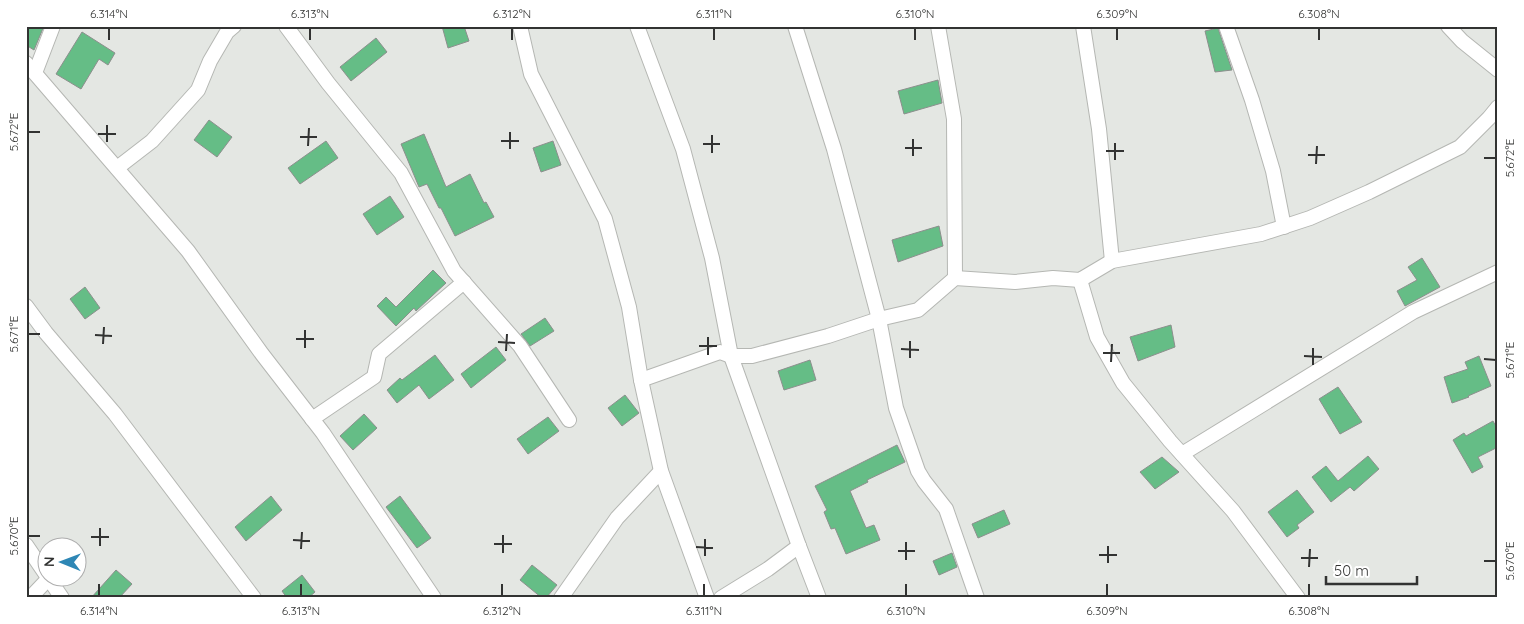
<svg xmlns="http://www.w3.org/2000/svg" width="1524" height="624" font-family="Quicksand,sans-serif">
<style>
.building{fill:#65bd86;stroke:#8c8f8d}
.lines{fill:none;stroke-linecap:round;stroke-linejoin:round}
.minor-casing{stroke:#b5b7b3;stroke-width:16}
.minor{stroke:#fff;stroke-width:14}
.ticks{fill:none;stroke:#323332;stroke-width:2}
.neatline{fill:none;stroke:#323332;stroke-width:2}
.ticks-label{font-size:12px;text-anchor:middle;fill:#323332}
</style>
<rect width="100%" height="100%" fill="#e4e7e3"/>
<!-- building -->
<g class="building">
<path d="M26,26h18l-10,24 -8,-5z"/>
<path d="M442,26h22l5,15 -21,7z"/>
<path d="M1218,28l14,42 -17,2 -10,-41z"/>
<path d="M82,32l33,21 -7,12 -9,-6 -18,30 -25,-15z"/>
<path d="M376,38l11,14 -36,29 -11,-14z"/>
<path d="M938,80l4,23 -38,11 -6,-23z"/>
<path d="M209,120l23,17 -15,20 -23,-17z"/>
<path d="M424,134l22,53 24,-13 14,29 2,-1 8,15 -39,19 -14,-28h-2l-12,-24 -8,3 -18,-43z"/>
<path d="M326,141l12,17 -38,26 -12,-16z"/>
<path d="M553,141l8,24 -20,7 -8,-24z"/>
<path d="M390,196l14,21 -27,18 -14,-21z"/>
<path d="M939,226l4,20 -45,16 -6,-22z"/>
<path d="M1422,258l18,29 -35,19 -8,-15 20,-11 -9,-13z"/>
<path d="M433,270l13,13 -30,28 -2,-3 -18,18 -19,-20 9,-9 10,10z"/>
<path d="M85,287l15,21 -15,11 -15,-20z"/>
<path d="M545,318l9,13 -24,15 -9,-12z"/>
<path d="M1171,325l4,22 -37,14 -8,-24z"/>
<path d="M496,347l10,13 -35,28 -10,-14z"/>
<path d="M435,355l19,25 -25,19 -10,-14 -22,18 -10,-13 13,-12 2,2z"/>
<path d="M1479,356l12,30 -23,10 1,1 -17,6 -8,-26 24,-8 -3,-7z"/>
<path d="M810,360l6,20 -32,10 -6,-19z"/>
<path d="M1338,387l24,35 -22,12 -21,-35z"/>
<path d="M625,395l14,18 -17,13 -14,-18z"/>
<path d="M364,414l13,14 -24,22 -13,-14z"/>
<path d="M548,417l11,14 -31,23 -11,-15z"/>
<path d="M1493,421l5,9v17l-20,10 5,10 -11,6 -19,-33 11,-7 2,3z"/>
<path d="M897,445l8,17 -38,18 1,2 -18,9 16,37 8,-3 6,15 -34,14 -11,-26 -4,1 -7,-17 3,-2 -12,-24z"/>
<path d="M1368,456l11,13 -25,22 -4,-4 -19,15 -19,-25 14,-11 12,15z"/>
<path d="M1162,457l17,15 -24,17 -15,-17z"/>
<path d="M1297,490l17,22 -17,13 2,3 -12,9 -19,-25z"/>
<path d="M271,496l11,14 -36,31 -11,-14z"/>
<path d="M400,496l31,42 -14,10 -31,-41z"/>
<path d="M1004,510l6,14 -32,14 -6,-14z"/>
<path d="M952,553l5,14 -18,8 -6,-14z"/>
<path d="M532,565l25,20 -11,13h-4l-22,-18z"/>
<path d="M116,570l16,14 -13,14h-28z"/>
<path d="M302,575l13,17 -7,6h-21l-5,-7z"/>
</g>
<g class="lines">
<defs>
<g id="minor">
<path d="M286,26l42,57 73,90 53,98 66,75 49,74"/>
<path d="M520,26l11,48 74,145 24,88 12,73 20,91 46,127"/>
<path d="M637,26l46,123 29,109 19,98 68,190 20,52"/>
<path d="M795,26l39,123 45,170 17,89 22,63 6,10 22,28 31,89"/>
<path d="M938,26l16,93 1,159"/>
<path d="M1083,26l16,103 13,132"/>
<path d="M1226,26l26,74 21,71 11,56"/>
<path d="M1448,26l14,15 36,29"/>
<path d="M26,63l162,188 74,103 61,79 111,165"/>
<path d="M35,73l18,-47"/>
<path d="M117,168l35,-27 46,-51 12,-29 17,-29 7,-6"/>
<path d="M1080,280l17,57 26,46 47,58 63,70 65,87"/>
<path d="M26,306l20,27 69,81 139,184"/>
<path d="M641,380l79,-28 11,4h21l76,-20 51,-17 39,-9 37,-32 60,4 38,-4 27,2 32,-19 149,-27 49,-16 59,-26 91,-45 29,-29 9,-11"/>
<path d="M312,419l62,-42 5,-23 85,-72"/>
<path d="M1182,454l231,-142 85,-40"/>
<path d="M26,545l36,53"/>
<path d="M30,598l19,-20"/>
<path d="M561,598l56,-80 44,-47"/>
<path d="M721,598l47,-29 31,-23"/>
</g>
</defs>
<!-- minor casing -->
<use href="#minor" class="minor-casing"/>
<!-- minor -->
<use href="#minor" class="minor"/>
</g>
<!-- ticks -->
<path class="ticks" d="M109,40v-12M310,40v-12M512,40v-12M714,40v-12M915,40v-12M1117,40v-12M1319,40v-12M28,132h12M98,134h18M300,137h17M501,141h18M107,142v-17M703,144h17M308,146l1,-18M905,148h17M510,149v-17M1106,151h18M712,153v-18M1308,155h17M913,156v-17M1484,158h12M1115,160v-17M1316,164l1,-18M28,334h12M95,335l17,1M296,339h18M498,342l17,1M103,344l1,-17M699,346h18M305,348v-18M901,349l18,1M506,351l1,-17M1103,353h17M708,355v-18M1304,356l18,1M910,358v-17M1484,359l12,1M1111,362l1,-18M1313,365v-17M28,536h12M91,537h18M293,540l17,1M494,544h18M100,546v-18M696,547l17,1M301,549l1,-17M898,551h17M503,553v-18M1099,555h18M705,556v-17M1301,558h17M906,560v-18M1484,561h12M1108,563v-17M1309,567l1,-18M99,596v-12M301,596v-12M502,596v-12M704,596v-12M906,596v-12M1107,596v-12M1309,596v-12"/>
<!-- border -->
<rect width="1524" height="624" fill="none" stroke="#ffffff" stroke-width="55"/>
<!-- north arrow -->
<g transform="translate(62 562) rotate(271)"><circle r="24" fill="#ffffff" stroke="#adadad"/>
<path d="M0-4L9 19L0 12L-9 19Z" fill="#2e87b5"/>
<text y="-8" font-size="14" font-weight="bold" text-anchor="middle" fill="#323332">N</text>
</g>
<!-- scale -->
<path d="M1326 576v8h91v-8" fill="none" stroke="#323332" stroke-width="2.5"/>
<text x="1334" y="576" font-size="15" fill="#323332" stroke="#ffffff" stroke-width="4" paint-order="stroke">50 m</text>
<rect x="28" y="28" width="1468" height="568" class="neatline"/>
<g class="ticks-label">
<text x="109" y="18">6.314°N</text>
<text x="310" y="18">6.313°N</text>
<text x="512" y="18">6.312°N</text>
<text x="714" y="18">6.311°N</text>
<text x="915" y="18">6.310°N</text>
<text x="1117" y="18">6.309°N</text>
<text x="1319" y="18">6.308°N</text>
<text transform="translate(14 132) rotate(-90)" y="4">5.672°E</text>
<text transform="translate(1510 158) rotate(-90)" y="4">5.672°E</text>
<text transform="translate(14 334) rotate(-90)" y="4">5.671°E</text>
<text transform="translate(1510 360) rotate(-90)" y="4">5.671°E</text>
<text transform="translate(14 536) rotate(-90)" y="4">5.670°E</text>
<text transform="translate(1510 561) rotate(-90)" y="4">5.670°E</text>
<text x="99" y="615">6.314°N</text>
<text x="301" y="615">6.313°N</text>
<text x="502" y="615">6.312°N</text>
<text x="704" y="615">6.311°N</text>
<text x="906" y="615">6.310°N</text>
<text x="1107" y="615">6.309°N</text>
<text x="1309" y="615">6.308°N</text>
</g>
</svg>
